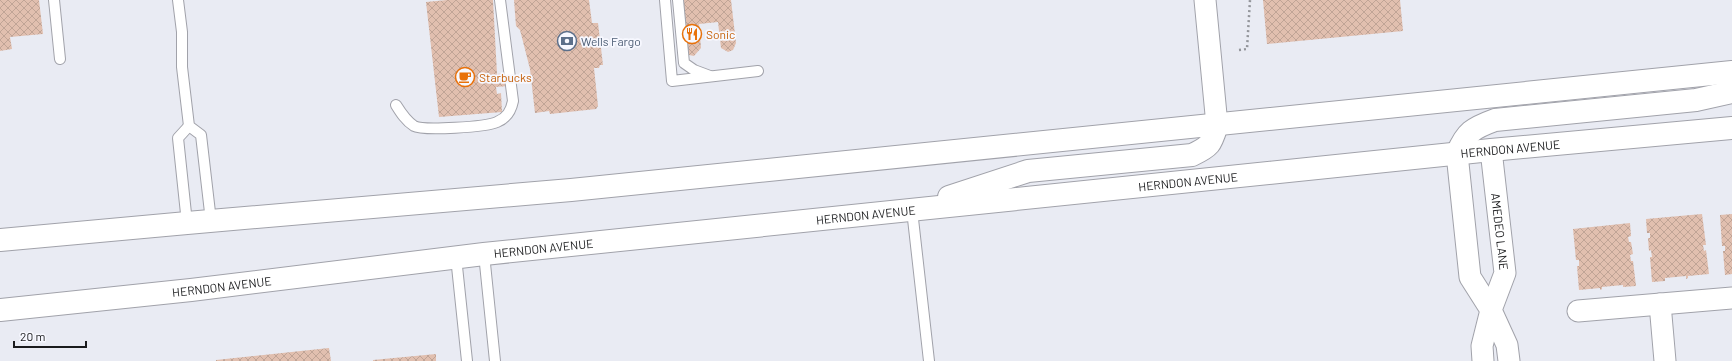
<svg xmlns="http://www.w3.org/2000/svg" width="1732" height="361" font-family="Barlow,sans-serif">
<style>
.building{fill:url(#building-cross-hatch)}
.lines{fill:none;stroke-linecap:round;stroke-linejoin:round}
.service-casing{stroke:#a1a2aa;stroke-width:12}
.minor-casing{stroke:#a1a2aa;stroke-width:23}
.primary-casing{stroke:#a1a2aa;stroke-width:24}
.path{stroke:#93959a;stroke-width:2.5;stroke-dasharray:2 3;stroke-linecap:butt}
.service{stroke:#fff;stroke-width:10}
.minor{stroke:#fff;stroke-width:21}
.primary{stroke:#fff;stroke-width:22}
.labels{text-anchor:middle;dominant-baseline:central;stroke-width:3.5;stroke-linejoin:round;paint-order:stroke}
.food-label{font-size:12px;fill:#c56008;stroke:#f7f8ff;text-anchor:start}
.service-label{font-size:12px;fill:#4e5e75;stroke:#f7f8ff;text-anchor:start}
.street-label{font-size:12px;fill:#1a1b1d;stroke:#f7f8ff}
</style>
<defs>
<pattern id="building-cross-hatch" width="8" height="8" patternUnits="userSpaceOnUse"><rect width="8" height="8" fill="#e1bfaf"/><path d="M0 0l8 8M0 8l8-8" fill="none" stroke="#c0a496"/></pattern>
</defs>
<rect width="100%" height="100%" fill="#e9ebf3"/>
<!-- building -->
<g class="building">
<path d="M0,0h39l4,34 -33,3 2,12 -12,2z"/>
<path d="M447,0h46l4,74 10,-1 1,13 -12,1 1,7 4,-1 1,19 -63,5 -13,-115z"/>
<path d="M514,0h75l3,23h6l5,42h-3l-1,3h-5l4,38 -2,3 -46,5 -1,-3 -14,2 -5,-44 -10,-39 -4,-4z"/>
<path d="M680,0h51l5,43 -3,7 -5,2 -7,-4 -3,-26 -19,2 2,24 -7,8 -5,-1 -3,-4z"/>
<path d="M1263,0h137l3,31 -136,13z"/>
<path d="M1702,214l4,31h-3l1,6 2,-1 3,24 -21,2v2l-2,1v-3l-21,2v3l-13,1 -2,-25h2l-1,-7 -2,1 -1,-13h2v-5h-3l-1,-14z"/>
<path d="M1732,214v60l-7,1 -2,-24h2v-5h-3l-2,-31z"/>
<path d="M1630,223l1,13 -3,1 1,5h2l2,12 -3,1 1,6h2l3,25 -13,1v-2l-21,2v2l-2,1v-2l-21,2 -2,-24h2v-6h-3l-3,-31z"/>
<path d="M329,348l2,13h-115v-1z"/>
<path d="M436,354v7h-63v-1z"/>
</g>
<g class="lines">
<defs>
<g id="service">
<path d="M54,0l6,59"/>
<path d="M178,0l4,32v35l7,59 12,9 10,86"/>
<path d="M665,0l7,81 86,-10"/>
<path d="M678,0l6,63 10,7 16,6"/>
<path d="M396,105c5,8 10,16 18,21 9,5 73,1 83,-4 10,-4 14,-11 16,-21l-13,-101"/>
<path d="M912,210l17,151"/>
<path d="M187,223l-9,-85 11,-12"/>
<path d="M484,254l11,107"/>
<path d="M456,257l11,104"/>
</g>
<g id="minor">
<path d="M1205,0l12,125"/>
<path id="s1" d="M1491,150l14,123 -14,37 16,35 2,16"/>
<path d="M1457,154l13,123 21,33 -9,36 1,15"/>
<path d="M1660,304l5,57"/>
<path d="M1578,311l154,-13"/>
</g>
<g id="primary">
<path d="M1457,154c9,-22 16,-26 38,-34l201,-20 36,-8"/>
<path d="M949,197l79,-26 164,-16c19,-9 19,-11 25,-30"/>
<path d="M0,240l187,-17 384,-33 1161,-118"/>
<path id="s2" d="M0,310l191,-20 293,-36 1007,-104 241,-22"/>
</g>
</defs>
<!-- service casing -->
<use href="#service" class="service-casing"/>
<!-- minor casing -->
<use href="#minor" class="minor-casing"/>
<!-- primary casing -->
<use href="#primary" class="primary-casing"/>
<!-- path -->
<path class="path" d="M1239,50l8,-1 3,-49"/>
<!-- service -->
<use href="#service" class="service"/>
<!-- minor -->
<use href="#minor" class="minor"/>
<!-- primary -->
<use href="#primary" class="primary"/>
</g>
<!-- icons -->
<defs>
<symbol id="restaurant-ring" viewBox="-11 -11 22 22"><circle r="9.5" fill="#f7f8ff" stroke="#e8710a" stroke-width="1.5"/><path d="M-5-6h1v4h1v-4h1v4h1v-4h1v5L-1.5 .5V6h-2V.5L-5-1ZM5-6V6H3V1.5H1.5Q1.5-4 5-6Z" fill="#e8710a"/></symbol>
<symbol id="bank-ring" viewBox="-11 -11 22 22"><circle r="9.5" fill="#f7f8ff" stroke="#5c6f8a" stroke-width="1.5"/><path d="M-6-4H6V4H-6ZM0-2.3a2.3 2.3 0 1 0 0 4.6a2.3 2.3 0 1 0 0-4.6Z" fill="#5c6f8a"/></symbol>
<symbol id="cafe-ring" viewBox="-11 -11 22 22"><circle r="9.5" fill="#f7f8ff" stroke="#e8710a" stroke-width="1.5"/><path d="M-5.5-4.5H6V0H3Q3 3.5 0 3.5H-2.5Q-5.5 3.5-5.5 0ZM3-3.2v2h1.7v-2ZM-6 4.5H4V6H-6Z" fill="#e8710a"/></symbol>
</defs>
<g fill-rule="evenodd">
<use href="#restaurant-ring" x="681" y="23" width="22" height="22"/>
<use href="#bank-ring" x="556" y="30" width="22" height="22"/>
<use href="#cafe-ring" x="454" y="66" width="22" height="22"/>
</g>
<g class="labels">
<!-- food labels -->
<g class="food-label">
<text x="706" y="34">Sonic</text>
<text x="479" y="77">Starbucks</text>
</g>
<!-- service labels -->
<g class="service-label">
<text x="581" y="41">Wells Fargo</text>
</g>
<!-- street labels -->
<g class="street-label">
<text stroke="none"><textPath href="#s2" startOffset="1519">HERNDON AVENUE</textPath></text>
<text stroke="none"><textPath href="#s2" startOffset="1195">HERNDON AVENUE</textPath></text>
<text stroke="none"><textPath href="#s2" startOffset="871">HERNDON AVENUE</textPath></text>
<text stroke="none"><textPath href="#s1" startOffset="82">AMEDEO LANE</textPath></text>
<text stroke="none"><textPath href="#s2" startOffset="547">HERNDON AVENUE</textPath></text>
<text stroke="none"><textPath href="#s2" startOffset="223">HERNDON AVENUE</textPath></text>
</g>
</g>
<!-- scale -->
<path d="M14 341v6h72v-6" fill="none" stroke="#1a1b1d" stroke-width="2"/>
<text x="20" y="341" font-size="12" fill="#1a1b1d" stroke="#f7f8ff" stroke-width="3" paint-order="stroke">20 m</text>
</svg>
